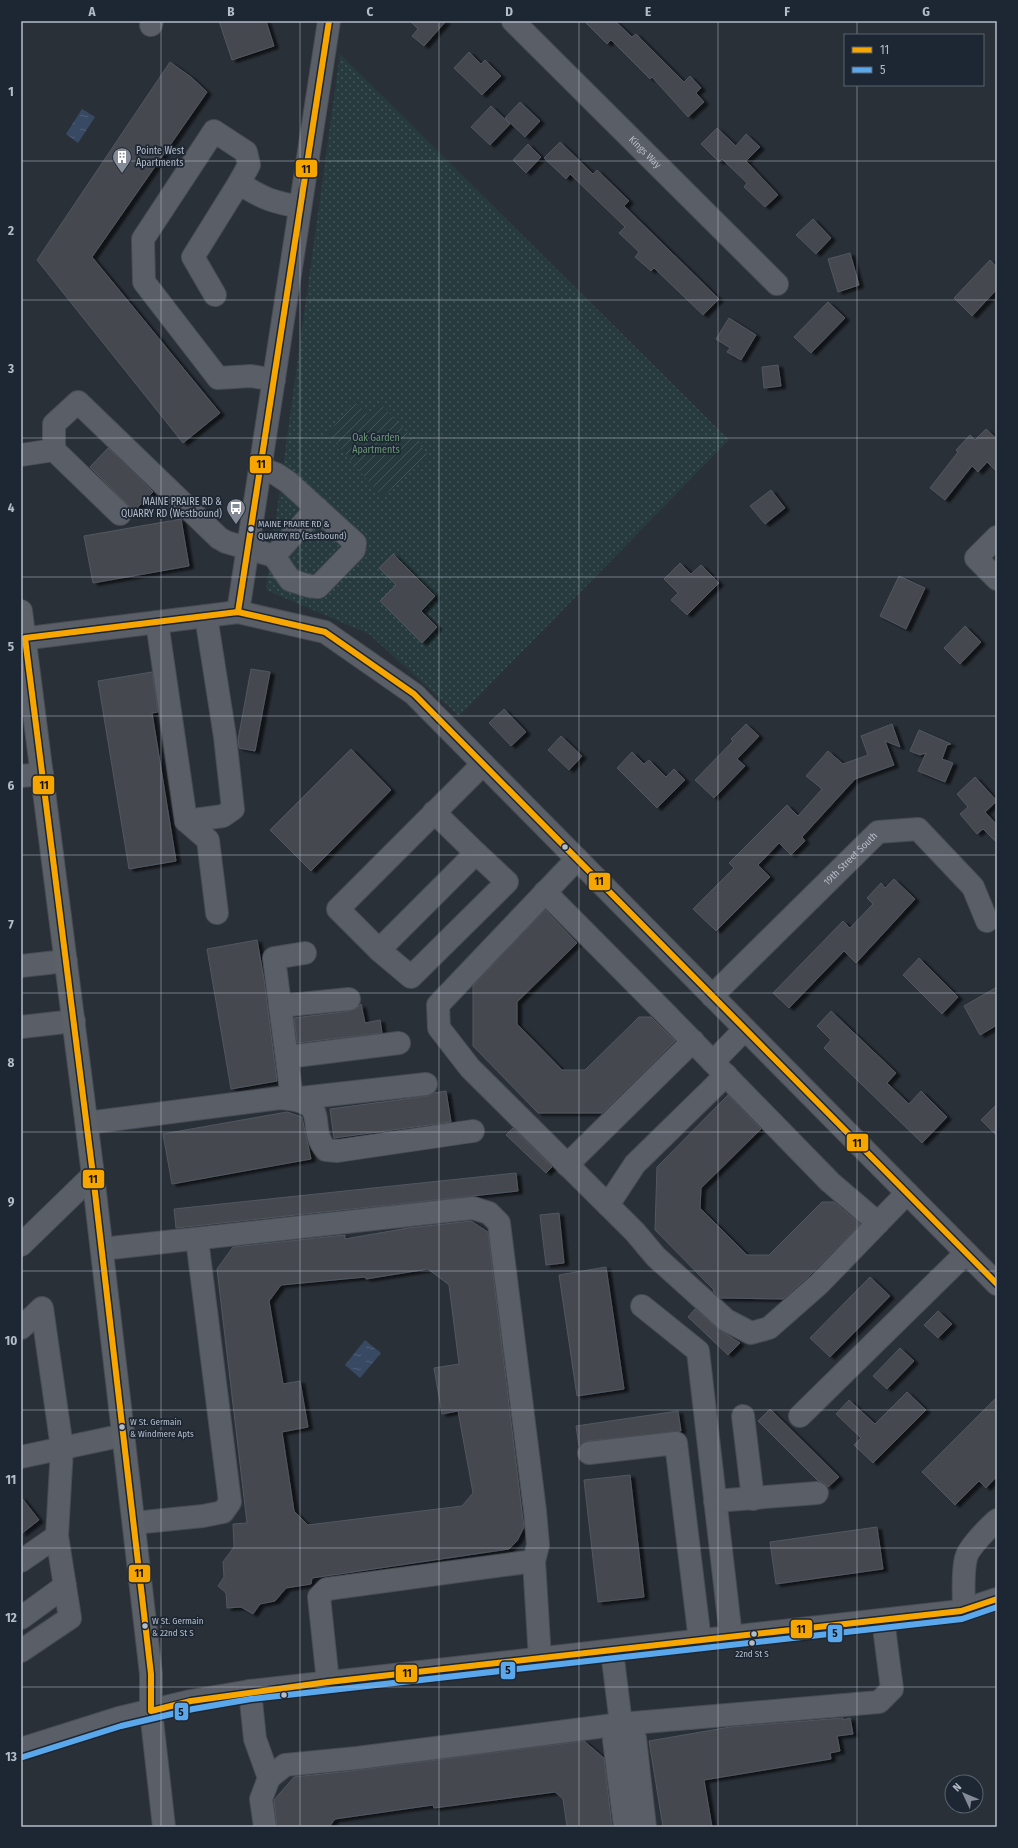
<svg xmlns="http://www.w3.org/2000/svg" width="1018" height="1848" font-family="'Fira Sans Condensed',sans-serif">
<style>
.park{fill:url(#park-dots)}
.garden{fill:url(#garden-furrows)}
.water{fill:url(#water-ripples)}
.building{fill:#444950;stroke:#52575f;fill-rule:evenodd;filter:url(#shadow)}
.lines{fill:none;stroke-linecap:round;stroke-linejoin:round}
.minor-casing{stroke:#484c53;stroke-width:24}
.major-casing{stroke:#484c55;stroke-width:24}
.minor{stroke:#5a5e66;stroke-width:22}
.major{stroke:#5c6168;stroke-width:22}
.bus-1-casing{stroke:#1d2633;stroke-width:9}
.bus-2-casing{stroke:#1d2633;stroke-width:9}
.bus-1{stroke:#f7a600;stroke-width:6}
.bus-2{stroke:#5aa8eb;stroke-width:6}
.grid{fill:none;stroke:#b4bcc9;stroke-width:1;stroke-opacity:0.55}
.bus-dot{fill:#b4bcc9;stroke:#1d2633;stroke-width:1.5}
.labels{text-anchor:middle;dominant-baseline:central;stroke-width:3.5;stroke-linejoin:round;paint-order:stroke}
.bus-label{font-size:9px;fill:#b4bcc9;stroke:#1d2633;text-anchor:start}
.poi-label{font-size:10px;fill:#b4bcc9;stroke:#1d2633;text-anchor:start}
.street-label{font-size:10px;fill:#b4bcc9;stroke:#1d2633}
.park-label{font-size:10px;fill:#6b9a76;stroke:#1d2633}
.line-badge{stroke:#1d2633;stroke-width:1.5}
.pale-badge-label{font-size:11px;text-anchor:middle;font-weight:bold;fill:#111}
.neatline{fill:none;stroke:#b4bcc9;stroke-width:1.5}
.grid-label{font-size:13px;text-anchor:middle;font-weight:bold;fill:#b4bcc9}
</style>
<defs>
<pattern id="park-dots" width="8" height="8" patternUnits="userSpaceOnUse"><rect width="8" height="8" fill="#273a3e"/><path d="M2 2h.1M6 6h.1" fill="none" stroke="#445559" stroke-width="1.8" stroke-linecap="round"/></pattern>
<pattern id="garden-furrows" width="10" height="10" patternUnits="userSpaceOnUse"><rect width="10" height="10" fill="#273a3e"/><path d="M-1 1l2-2M0 10L10 0M9 11l2-2" fill="none" stroke="#445559"/></pattern>
<pattern id="water-ripples" width="26" height="14" patternUnits="userSpaceOnUse"><rect width="26" height="14" fill="#384963"/><path d="M2 4q2-2 4 0t4 0M15 11q2-2 4 0t4 0" fill="none" stroke="#526178"/></pattern>
<filter id="shadow"><feDropShadow dx="4.5" dy="2.5" stdDeviation="1" flood-color="#0009"/></filter>
</defs>
<rect width="100%" height="100%" fill="#2a3038"/>
<!-- park -->
<path class="park" d="M340,54l389,386 -270,276 -90,-82 -103,-44z"/>
<!-- garden -->
<path class="garden" d="M354,401l13,13 13,-11 49,53 -47,41 -54,-63z"/>
<!-- water -->
<g class="water">
<path d="M82,109l13,8 -17,26 -12,-9z"/>
<path d="M365,1340l16,13 -21,25 -15,-13z"/>
</g>
<!-- building -->
<g class="building">
<path d="M219,21h47l8,25 -42,14z"/>
<path d="M410,21h36l-22,25 -12,-10 6,-7z"/>
<path d="M584,21h31l17,16 4,-3 48,48 6,-6 11,12 -5,5 8,9 -16,15 -36,-40 -2,2 -39,-39 -4,4z"/>
<path d="M469,52l12,12 4,-4 16,16 -19,19 -28,-27z"/>
<path d="M170,62l21,15 16,15 -115,165 128,156 -37,30 -146,-183z"/>
<path d="M520,102l20,19 -15,16 -20,-19z"/>
<path d="M491,106l19,18 -20,21 -19,-18z"/>
<path d="M717,128l19,18 10,-12 14,13 -14,14 32,34 -13,12 -21,-20 3,-4 -25,-24 -3,3 -18,-18z"/>
<path d="M560,142l33,32 4,-4 32,31 -5,5 95,93 -16,16 -49,-47 -3,3 -16,-14 4,-5 -20,-19 6,-6 -55,-53 -4,5 -22,-21z"/>
<path d="M528,144l13,13 -15,16 -13,-13z"/>
<path d="M813,219l18,19 -15,16 -20,-19z"/>
<path d="M850,253l9,32 -21,7 -10,-33z"/>
<path d="M990,260l7,7v22l-25,27 -18,-18z"/>
<path d="M828,302l17,16 -34,35 -17,-16z"/>
<path d="M729,318l27,17 -15,25 -14,-8 3,-4 -14,-9z"/>
<path d="M778,365l3,21 -17,2 -2,-21z"/>
<path d="M986,429l11,10v33l-10,-10 -9,10 -6,-6 -27,34 -15,-12 28,-36 -2,-2 14,-15 5,5z"/>
<path d="M108,448l45,44 -19,19 -44,-44z"/>
<path d="M771,490l14,18 -20,16 -15,-18z"/>
<path d="M181,519l8,47 -96,17 -9,-47z"/>
<path d="M393,554l42,42 -14,15 16,16 -15,16 -42,-42 16,-16 -17,-17z"/>
<path d="M680,563l11,11 10,-9 18,18 -32,32 -16,-15 7,-7 -14,-14z"/>
<path d="M899,576l26,12 -19,41 -26,-13z"/>
<path d="M965,626l16,16 -21,22 -16,-16z"/>
<path d="M251,669l19,3 -15,79 -16,-3 -1,-8z"/>
<path d="M152,672l6,40 -6,1 24,148 -47,8 -31,-188z"/>
<path d="M504,709l22,23 -15,14 -22,-23z"/>
<path d="M746,724l13,12 -22,23 8,7 -31,32 -19,-18 38,-39 -2,-2z"/>
<path d="M892,724l8,23 -15,-6 9,24 -39,14 -53,58 3,4 -14,14 -12,-12 -21,22 12,12 -54,54 -23,-22 41,-41 -5,-5 58,-58 11,11 24,-27 -16,-13 22,-25 15,13 25,-9 -7,-19z"/>
<path d="M919,730l32,14 -4,1 -5,14 11,4 -8,19 -27,-11 8,-18 -6,2 -10,-4z"/>
<path d="M561,736l21,20 -13,14 -21,-20z"/>
<path d="M351,749l40,41 -80,81 -41,-41z"/>
<path d="M632,752l12,12 5,-4 17,17 8,-8 11,11 -28,28 -40,-40z"/>
<path d="M975,777l22,24 -12,11 12,13v18l-14,-14 -6,5 -17,-20 8,-7 -11,-13z"/>
<path d="M894,879l21,20 -59,64 -12,-12 -55,57 -16,-15 70,-72 7,7 23,-24 -6,-6 14,-15 4,5z"/>
<path d="M545,910l32,33 -60,59v22l45,46h23l54,-53h12l24,24 -73,72h-64l-65,-67v-60z"/>
<path d="M257,940l7,39 13,102 -46,8 -24,-140z"/>
<path d="M919,958l39,39 -16,17 -39,-39z"/>
<path d="M997,987v38l-17,10 -16,-29z"/>
<path d="M361,1004l4,19 15,-3 2,13 -85,10 -3,-25 56,-7 6,-2z"/>
<path d="M831,1011l65,62 -9,10 22,21 12,-13 26,26 -25,26 -98,-95 7,-8 -14,-14z"/>
<path d="M446,1091l5,31 -117,16 -4,-29 97,-13 7,-3z"/>
<path d="M728,1095l33,34 -60,59 -1,20 47,47h22l53,-53h12l26,22 -50,51 -27,24 -63,-1 -7,-7 1,-1 -59,-60 2,-63z"/>
<path d="M997,1104v32l-16,-16z"/>
<path d="M287,1112l15,5 9,42 -139,25 -9,-50z"/>
<path d="M513,1128l39,39 -6,6 -40,-38z"/>
<path d="M516,1173l2,18 -342,37 -2,-19z"/>
<path d="M559,1213l5,50 -18,2 -6,-50z"/>
<path d="M471,1221l17,11 35,288 1,7 -7,14 -8,8 -197,29 -1,6 -25,4 -11,13 -15,3 -7,10 -12,-7 -14,1 -1,-15 -8,-7 6,-9 -1,-15 11,-15 -1,-23 14,-1 -30,-254 16,-22 112,-12v4l63,-11zM428,1269l21,16 10,79 -25,4 8,46 16,-3 15,82 -11,13 -154,19 -14,-14 -12,-79 26,-5 -8,-46 -17,3 -14,-83 12,-16 84,-8 1,2z"/>
<path d="M606,1267l18,122 -47,7 -18,-121z"/>
<path d="M870,1277l20,19 -60,61 -20,-19z"/>
<path d="M695,1309l23,20 22,14 -12,12 -40,-38z"/>
<path d="M938,1311l14,13 -14,14 -14,-13z"/>
<path d="M900,1348l14,13 -27,28 -14,-13z"/>
<path d="M907,1392l19,18 -53,53 -19,-18 7,-7 -25,-24 13,-14 26,24z"/>
<path d="M997,1397v79l-11,12 -7,-7 -24,24 -33,-33z"/>
<path d="M770,1409l69,68 -11,10 -5,-5 -5,-1 -60,-60z"/>
<path d="M678,1411l3,20 -93,10 -9,5 -3,-20z"/>
<path d="M630,1475l14,122 -46,5 -14,-122z"/>
<path d="M21,1497l18,23 -18,14z"/>
<path d="M877,1527l6,42 -107,15 -6,-42z"/>
<path d="M843,1718v2l7,-2 3,16 -16,2 3,15 -10,2 1,6 -127,21 8,47h-49l-14,-86 81,-14z"/>
<path d="M584,1741l20,17 8,69h-45l-4,-28 -8,-7 -121,16 -1,-3 -98,14 -6,8h-52l-3,-27 20,-23 65,-7z"/>
</g>
<g class="lines">
<defs>
<g id="minor">
<path id="s1" d="M513,21l264,263"/>
<path d="M151,25l1,-4"/>
<path d="M215,295l-22,-38 46,-74"/>
<path d="M274,380l-23,-4 -33,2 -74,-96 -1,-43 71,-108 32,21 3,13 -10,18c24,16 34,19 61,24"/>
<path d="M54,450l66,64"/>
<path d="M21,455l33,-5v-26l24,-22 141,136 7,4 48,14 16,24 19,6 9,1 36,-37 1,-7 -67,-61 -12,-8 -16,-6"/>
<path d="M997,537l-21,21 21,21"/>
<path d="M274,556l43,-48"/>
<path d="M238,612l91,-591"/>
<path d="M157,622l29,199 22,19 9,73"/>
<path d="M21,639l217,-27 87,20 89,62 583,590"/>
<path d="M21,776l21,-2"/>
<path d="M434,812l42,41 -97,97 -41,-41 145,-145"/>
<path d="M186,821l37,-5 10,-7 -8,-72 -19,-121"/>
<path d="M577,859l-139,146 1,23 31,40 165,164 21,25 70,63 25,13 18,-5 50,-44 88,-91"/>
<path d="M545,892l122,123 163,167 48,41"/>
<path d="M379,950l32,27 96,-95 -31,-29"/>
<path d="M305,953l-31,5 18,141 134,-15"/>
<path d="M21,966l45,-5"/>
<path id="s2" d="M712,996l166,-164 40,-3 55,58 14,34"/>
<path d="M280,1006l69,-7"/>
<path d="M21,1027l53,-6"/>
<path d="M287,1057l112,-14"/>
<path d="M713,1062l32,-33"/>
<path d="M87,1123l193,-25c54,4 25,27 46,52l11,1 136,-20"/>
<path d="M567,1165l126,-124"/>
<path d="M608,1205l27,-41 91,-89"/>
<path d="M21,1245l72,-70"/>
<path d="M102,1249l371,-41 16,5 10,10 36,288 3,34 -4,16 6,98"/>
<path d="M642,1306l56,45 33,286"/>
<path d="M21,1328l21,-20 20,140 -5,88"/>
<path d="M743,1416l10,83"/>
<path d="M800,1416l166,-163"/>
<path d="M589,1453l87,-10 24,198"/>
<path d="M21,1457l103,-22"/>
<path d="M715,1501l102,-8"/>
<path d="M134,1523l69,-7 20,-4 7,-10 -33,-263"/>
<path d="M21,1561l36,-25 13,82 -49,33"/>
<path d="M964,1610c0,-17 -2,-36 2,-52 2,-10 23,-31 31,-38"/>
<path d="M21,1618l44,-32"/>
<path d="M612,1651l9,73 -7,16 11,87"/>
<path d="M328,1682l-9,-85 8,-8 207,-28"/>
<path d="M250,1691l5,48 14,39"/>
<path d="M151,1711l13,116"/>
<path d="M621,1724l14,14 10,89"/>
<path d="M21,1749l98,-31 72,-17 59,-10 711,-80 36,-12"/>
<path d="M265,1827l-4,-28 8,-21 16,-13 72,-7 264,-34 258,-22 13,-13 -9,-69"/>
</g>
<path id="major" d="M21,611l72,564 58,499v37"/>
</defs>
<!-- minor casing -->
<use href="#minor" class="minor-casing"/>
<!-- major casing -->
<use href="#major" class="major-casing"/>
<!-- minor -->
<use href="#minor" class="minor"/>
<!-- major -->
<use href="#major" class="major"/>
<defs>
<g id="bus-1">
<path d="M238,612l91,-591"/>
<path d="M997,1284l-583,-590 -89,-62 -87,-20 -213,26 68,537 58,499v37l40,-10 137,-19 633,-71 36,-12"/>
</g>
<path id="bus-2" d="M23,1757l98,-31 72,-17 58,-10 711,-80 35,-12"/>
</defs>
<!-- bus-1 casing -->
<use href="#bus-1" class="bus-1-casing"/>
<!-- bus-2 casing -->
<use href="#bus-2" class="bus-2-casing"/>
<!-- bus-1 -->
<use href="#bus-1" class="bus-1"/>
<!-- bus-2 -->
<use href="#bus-2" class="bus-2"/>
</g>
<!-- grid -->
<path class="grid" d="M161,21v1806M300,21v1806M439,21v1806M579,21v1806M718,21v1806M857,21v14M857,85v1742M21,161h976M21,300h976M21,438h976M21,577h976M21,716h976M21,855h976M21,993h976M21,1132h976M21,1271h976M21,1410h976M21,1548h976M21,1687h976"/>
<!-- icons -->
<defs>
<symbol id="building-pin" viewBox="-11 -11 22 30"><path d="M0 17L-7.5 6A9.5 9.5 0 1 1 7.5 6Z" fill="#848b96" stroke="#1d2633"/><path d="M-4-6H4V6H1V3H-1V6H-4ZM-2.5-4.3h1.7v1.8h-1.7ZM.8-4.3h1.7v1.8H.8ZM-2.5-1h1.7V.8h-1.7ZM.8-1h1.7V.8H.8Z" fill="#fff"/></symbol>
<symbol id="bus-pin" viewBox="-11 -11 22 30"><path d="M0 17L-7.5 6A9.5 9.5 0 1 1 7.5 6Z" fill="#848b96" stroke="#1d2633"/><path d="M-5-6H5V4H4V6H2V4H-2V6H-4V4H-5ZM-3.5-4V0h7V-4ZM-3.5 1.2v1.5H-2V1.2ZM2 1.2v1.5H3.5V1.2Z" fill="#fff"/></symbol>
</defs>
<g fill-rule="evenodd">
<use href="#building-pin" x="111" y="146" width="22" height="30"/>
<use href="#bus-pin" x="225" y="497" width="22" height="30"/>
</g>
<!-- markers -->
<g class="bus-dot">
<circle cx="251" cy="529" r="3.5"/>
<circle cx="565" cy="847" r="3.5"/>
<circle cx="122" cy="1427" r="3.5"/>
<circle cx="145" cy="1626" r="3.5"/>
<circle cx="754" cy="1634" r="3.5"/>
<circle cx="752" cy="1643" r="3.5"/>
<circle cx="284" cy="1695" r="3.5"/>
</g>
<g class="labels">
<!-- bus labels -->
<g class="bus-label">
<text x="258" y="524">MAINE PRAIRE RD &amp;<tspan x="258" dy="12">QUARRY RD (Eastbound)</tspan></text>
<text x="130" y="1422">W St. Germain<tspan x="130" dy="12">&amp; Windmere Apts</tspan></text>
<text x="152" y="1621">W St. Germain<tspan x="152" dy="12">&amp; 22nd St S</tspan></text>
<text x="752" y="1654" text-anchor="middle">22nd St S</text>
</g>
<!-- poi labels -->
<g class="poi-label">
<text x="136" y="151">Pointe West<tspan x="136" dy="12">Apartments</tspan></text>
<text x="222" y="502" text-anchor="end">MAINE PRAIRE RD &amp;<tspan x="222" dy="12">QUARRY RD (Westbound)</tspan></text>
</g>
<!-- street labels -->
<g class="street-label">
<text stroke="none"><textPath href="#s1" startOffset="186">Kings Way</textPath></text>
<text stroke="none"><textPath href="#s2" startOffset="195">19th Street South</textPath></text>
</g>
<!-- park labels -->
<g class="park-label">
<text x="376" y="438">Oak Garden<tspan x="376" dy="12">Apartments</tspan></text>
</g>
</g>
<g class="line-badge">
<rect x="295" y="159" width="23" height="19" rx="4" fill="#f7a600"/>
<rect x="249" y="455" width="23" height="19" rx="4" fill="#f7a600"/>
<rect x="32" y="775" width="23" height="20" rx="4" fill="#f7a600"/>
<rect x="588" y="872" width="23" height="19" rx="4" fill="#f7a600"/>
<rect x="846" y="1133" width="23" height="19" rx="4" fill="#f7a600"/>
<rect x="82" y="1169" width="23" height="20" rx="4" fill="#f7a600"/>
<rect x="128" y="1564" width="23" height="19" rx="4" fill="#f7a600"/>
<rect x="790" y="1619" width="23" height="20" rx="4" fill="#f7a600"/>
<rect x="827" y="1624" width="16" height="19" rx="4" fill="#5aa8eb"/>
<rect x="500" y="1661" width="16" height="19" rx="4" fill="#5aa8eb"/>
<rect x="395" y="1664" width="23" height="19" rx="4" fill="#f7a600"/>
<rect x="174" y="1702" width="15" height="19" rx="4" fill="#5aa8eb"/>
</g>
<g class="pale-badge-label">
<text x="306" y="173">11</text>
<text x="261" y="468">11</text>
<text x="44" y="789">11</text>
<text x="599" y="885">11</text>
<text x="857" y="1147">11</text>
<text x="93" y="1183">11</text>
<text x="139" y="1577">11</text>
<text x="801" y="1633">11</text>
<text x="835" y="1637">5</text>
<text x="508" y="1674">5</text>
<text x="407" y="1677">11</text>
<text x="181" y="1716">5</text>
</g>
<!-- border -->
<rect width="1018" height="1848" fill="none" stroke="#1d2633" stroke-width="44"/>
<!-- legend -->
<rect x="844" y="34" width="140" height="52" fill="#1d2633" stroke="#59626f"/>
<rect x="852" y="47" width="20" height="6" fill="#f7a600" stroke="#59626f"/>
<text x="880" y="54" font-size="12" fill="#b4bcc9">11</text>
<rect x="852" y="67" width="20" height="6" fill="#5aa8eb" stroke="#59626f"/>
<text x="880" y="74" font-size="12" fill="#b4bcc9">5</text>
<!-- north arrow -->
<g transform="translate(964 1794) rotate(314)"><circle r="19" fill="#1d2633" stroke="#59626f"/>
<path d="M0-3L7 15L0 10L-7 15Z" fill="#848b96"/>
<text y="-6" font-size="11" font-weight="bold" text-anchor="middle" fill="#b4bcc9">N</text>
</g>
<rect x="22" y="22" width="974" height="1804" class="neatline"/>
<g class="grid-label">
<text x="92" y="16">A</text>
<text x="231" y="16">B</text>
<text x="370" y="16">C</text>
<text x="509" y="16">D</text>
<text x="648" y="16">E</text>
<text x="787" y="16">F</text>
<text x="926" y="16">G</text>
<text x="11" y="96">1</text>
<text x="11" y="235">2</text>
<text x="11" y="373">3</text>
<text x="11" y="512">4</text>
<text x="11" y="651">5</text>
<text x="11" y="790">6</text>
<text x="11" y="929">7</text>
<text x="11" y="1067">8</text>
<text x="11" y="1206">9</text>
<text x="11" y="1345">10</text>
<text x="11" y="1484">11</text>
<text x="11" y="1622">12</text>
<text x="11" y="1761">13</text>
</g>
</svg>
